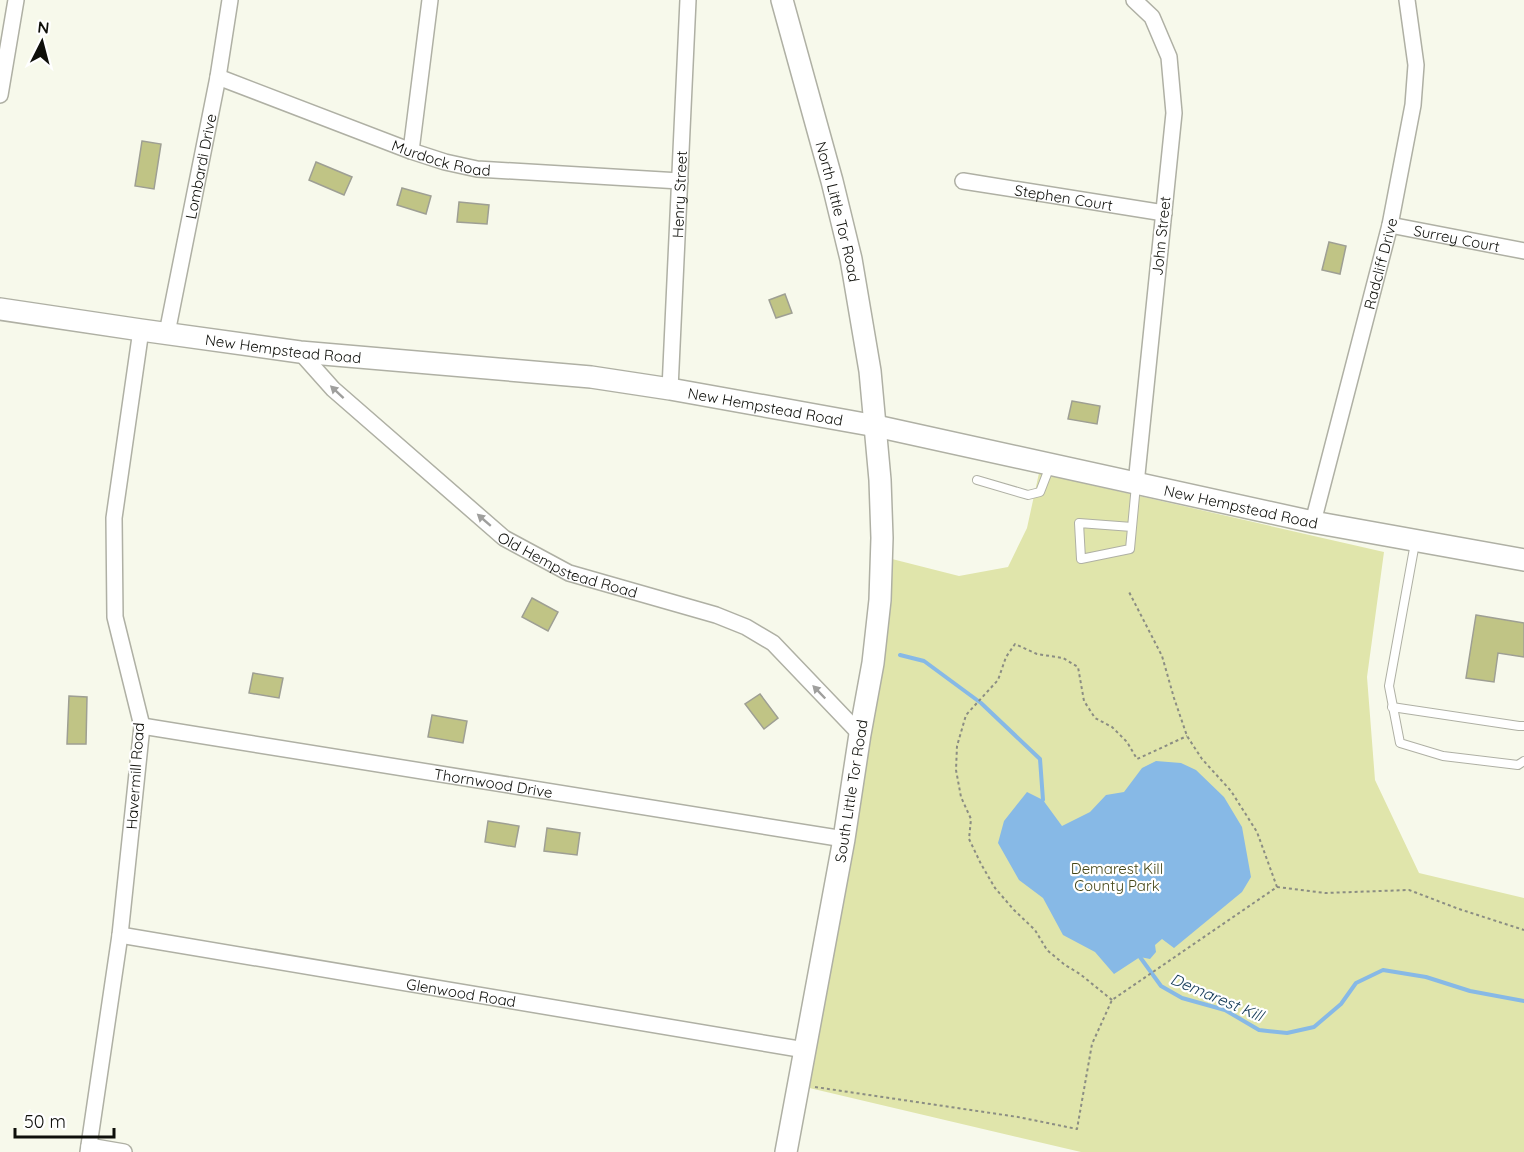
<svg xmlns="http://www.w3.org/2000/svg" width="1524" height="1152" font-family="Quicksand,sans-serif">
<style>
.green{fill:#e0e5ab}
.water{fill:#87b9e6}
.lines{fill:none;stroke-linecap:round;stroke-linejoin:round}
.stream{stroke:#87b9e6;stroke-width:4}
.building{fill:#c0c485;stroke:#9e9f93;stroke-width:1.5}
.lane-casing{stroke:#afb0a4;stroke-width:10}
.street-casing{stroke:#afb0a4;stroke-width:18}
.secondary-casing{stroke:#afb0a4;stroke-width:24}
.path{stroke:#8b8d83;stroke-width:2;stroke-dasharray:3 3;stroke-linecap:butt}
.lane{stroke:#fff;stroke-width:8}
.street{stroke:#fff;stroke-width:15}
.secondary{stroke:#fff;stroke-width:21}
.oneway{fill:#9f9f9d}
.labels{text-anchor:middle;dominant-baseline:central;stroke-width:4.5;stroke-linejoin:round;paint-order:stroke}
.street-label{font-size:15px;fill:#0e0f0a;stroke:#fff}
.park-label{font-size:15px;fill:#454718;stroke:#fff}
.water-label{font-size:16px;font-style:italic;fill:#0f3654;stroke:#fff}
</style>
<rect width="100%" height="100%" fill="#f7f9eb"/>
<!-- green -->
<path class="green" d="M1039,473l345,79 -17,125 8,103 44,93 105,25v254h-443l-280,-66 91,-527 67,17 49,-9 19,-39z"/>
<!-- water -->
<path class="water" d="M1156,761l25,2 15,7 28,27 18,30 9,50 -9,15 -68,56 -12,-9 -7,6 1,7 -6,7 -10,-2 -26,17 -19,-22 -32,-17 -20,-37 -24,-18 -21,-37 6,-22 23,-29 16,8 19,26 28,-14 16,-17 18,-3 18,-24z"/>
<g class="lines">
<!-- stream -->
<g class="stream">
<path d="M900,655l24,6 57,42 59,56 3,41"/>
<path d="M1140,957l21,29 21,12 43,12 34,20 28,3 27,-6 27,-23 15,-21 27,-13 43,7 44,14 54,10"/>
</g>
</g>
<!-- building -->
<g class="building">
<path d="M142,141l19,3 -7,45 -19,-3z"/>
<path d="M316,162l36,15 -8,18 -35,-15z"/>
<path d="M402,188l29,8 -5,18 -29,-9z"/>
<path d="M459,202l30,3 -2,19 -30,-2z"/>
<path d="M1329,242l17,4 -6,28 -18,-4z"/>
<path d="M785,294l7,19 -16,5 -7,-18z"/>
<path d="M1072,401l28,5 -3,18 -29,-5z"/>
<path d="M532,598l26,14 -10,19 -26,-14z"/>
<path d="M1476,615l48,8v34l-26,-4 -4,29 -28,-4z"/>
<path d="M253,673l30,5 -4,20 -30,-5z"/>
<path d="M760,694l18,24 -14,11 -19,-25z"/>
<path d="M69,696l18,1 -1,47h-19z"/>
<path d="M432,715l35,6 -4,22 -35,-6z"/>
<path d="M488,821l31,5 -4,21 -30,-5z"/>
<path d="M547,828l33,5 -3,22 -33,-4z"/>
</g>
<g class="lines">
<defs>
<g id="lane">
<path d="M977,480l51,15 12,-3 10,-26"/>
<path d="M1132,527l-53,-4 2,36 49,-10 6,-64"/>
<path d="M1415,543l-26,143 11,57 43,13 75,9 6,-4"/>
<path d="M1392,707l127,19h5"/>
</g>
<g id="street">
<path d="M1134,0l18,17 17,40 5,56 -38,371"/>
<path id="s1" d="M218,77l193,74 34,11 32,7 203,12"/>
<path d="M0,95l16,-95"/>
<path d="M411,151l19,-151"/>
<path id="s2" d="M963,181l201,32"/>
<path id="s3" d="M1390,225l134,26"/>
<path id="s4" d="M167,333l51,-256 12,-77"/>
<path id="s5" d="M300,352l33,37 171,149 65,35 147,42 30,12 27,16 87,91"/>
<path id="s6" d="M670,389l18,-389"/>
<path id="s7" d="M1313,522l77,-297 23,-120 3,-40 -9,-65"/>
<path id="s8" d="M142,726l702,113"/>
<path id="s9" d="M120,935l685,115"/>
<path d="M89,1146l35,6"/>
<path d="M88,1152l32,-217 22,-209 -27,-109 -1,-99 27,-188"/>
</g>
<g id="secondary">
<path id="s10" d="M782,0l50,181 19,78 19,112 10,109 2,58 -2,62 -7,63 -13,71 -16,105 -58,313"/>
<path id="s11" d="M0,309l141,21 159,22 291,25 79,12 206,37 437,96 211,38"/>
</g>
</defs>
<!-- lane casing -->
<use href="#lane" class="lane-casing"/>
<!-- street casing -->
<use href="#street" class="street-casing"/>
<!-- secondary casing -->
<use href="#secondary" class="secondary-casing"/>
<!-- path -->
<g class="path">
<path d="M1277,887l48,6 84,-3 50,19 65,21"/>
<path d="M1112,1000l-32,-26 -15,-9 -18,-15 -12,-20 -21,-20 -19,-22 -14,-24 -12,-25 2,-20 -10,-22 -5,-27 1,-24 9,-31 32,-35 8,-23 9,-13 22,10 26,4 15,9 6,34 11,17 17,9 15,15 10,17 50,-23"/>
<path d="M815,1087l203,30 59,12 15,-85 20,-44 165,-113 -20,-55 -26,-41 -29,-32 -15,-23 -13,-38 -12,-42 -34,-66"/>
</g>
<!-- lane -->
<use href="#lane" class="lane"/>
<!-- street -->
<use href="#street" class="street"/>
<!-- secondary -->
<use href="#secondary" class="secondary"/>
</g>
<!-- one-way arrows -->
<defs><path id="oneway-solid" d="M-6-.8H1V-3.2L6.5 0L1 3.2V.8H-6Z" transform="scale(1.5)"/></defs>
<g class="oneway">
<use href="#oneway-solid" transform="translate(337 392) rotate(-137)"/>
<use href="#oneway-solid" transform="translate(484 520) rotate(-139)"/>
<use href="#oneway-solid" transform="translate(819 692) rotate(-134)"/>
</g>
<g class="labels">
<!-- street labels -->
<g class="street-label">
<text stroke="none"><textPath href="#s1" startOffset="238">Murdock Road</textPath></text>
<text stroke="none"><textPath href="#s4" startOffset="170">Lombardi Drive</textPath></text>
<text stroke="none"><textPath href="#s6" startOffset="195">Henry Street</textPath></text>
<text stroke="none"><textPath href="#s2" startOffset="102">Stephen Court</textPath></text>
<text stroke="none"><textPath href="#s10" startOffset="219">North Little Tor Road</textPath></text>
<text transform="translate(1161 236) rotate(-84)">John Street</text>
<text stroke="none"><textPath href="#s3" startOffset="68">Surrey Court</textPath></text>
<text stroke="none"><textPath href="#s7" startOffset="267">Radcliff Drive</textPath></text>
<text stroke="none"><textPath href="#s11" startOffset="286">New Hempstead Road</textPath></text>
<text stroke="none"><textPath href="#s11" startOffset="772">New Hempstead Road</textPath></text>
<text stroke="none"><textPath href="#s11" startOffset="1258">New Hempstead Road</textPath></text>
<text stroke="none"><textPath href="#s5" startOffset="346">Old Hempstead Road</textPath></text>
<text transform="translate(135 776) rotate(-86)">Havermill Road</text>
<text stroke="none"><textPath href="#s8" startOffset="356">Thornwood Drive</textPath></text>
<text transform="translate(851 791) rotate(-81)">South Little Tor Road</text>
<text stroke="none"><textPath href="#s9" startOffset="346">Glenwood Road</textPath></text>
</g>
<!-- park labels -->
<g class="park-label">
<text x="1117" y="868">Demarest Kill<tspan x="1117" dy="17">County Park</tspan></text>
</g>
<!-- water labels -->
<g class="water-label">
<text transform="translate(1217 997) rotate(23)">Demarest Kill</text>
</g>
</g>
<!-- north arrow -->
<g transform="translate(42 42) rotate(6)" stroke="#ffffff" stroke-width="4.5" paint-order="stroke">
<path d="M0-4.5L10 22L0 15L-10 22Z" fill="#0e0f0a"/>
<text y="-9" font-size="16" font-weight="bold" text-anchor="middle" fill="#0e0f0a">N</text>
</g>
<!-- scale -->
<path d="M15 1128v9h99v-9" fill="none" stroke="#0e0f0a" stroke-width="3"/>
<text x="24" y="1128" font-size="18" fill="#0e0f0a" stroke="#ffffff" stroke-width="4.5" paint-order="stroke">50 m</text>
</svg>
